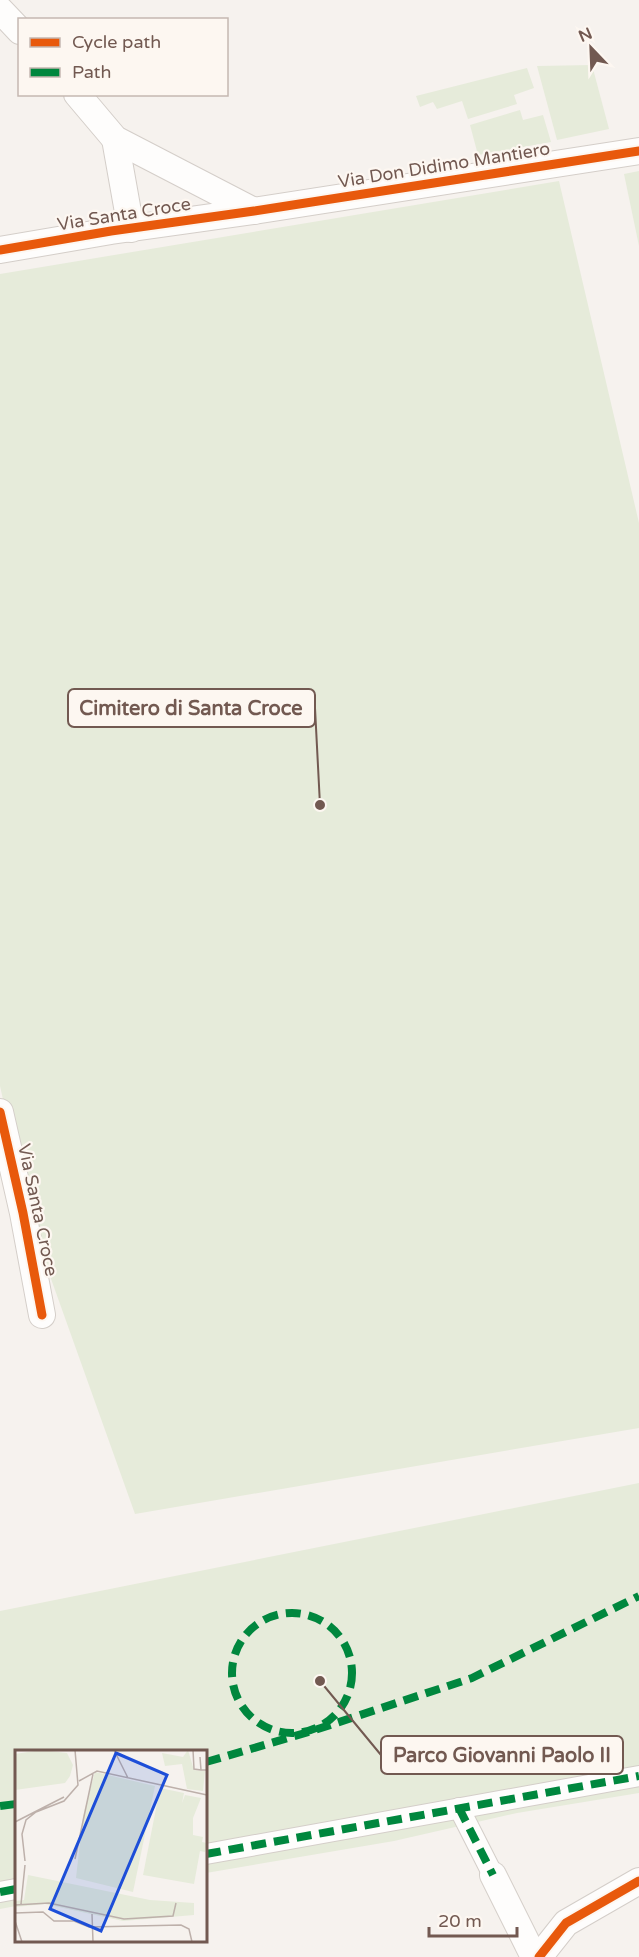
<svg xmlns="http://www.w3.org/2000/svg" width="639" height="1957" font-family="'Varela Round',sans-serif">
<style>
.green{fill:#e6ebda}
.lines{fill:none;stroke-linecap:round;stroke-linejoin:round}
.pedestrian-casing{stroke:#d4cec9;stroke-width:22}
.minor-casing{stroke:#d4cec9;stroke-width:28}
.pedestrian{stroke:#fefdfc;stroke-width:20}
.minor{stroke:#fefdfc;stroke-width:26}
.quiet{stroke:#00873e;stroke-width:8;stroke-dasharray:15 8;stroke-linecap:butt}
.cycleway-casing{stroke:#fdf7f1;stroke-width:13}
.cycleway{stroke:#e8590c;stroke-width:9}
.labels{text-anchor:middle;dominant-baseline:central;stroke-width:4.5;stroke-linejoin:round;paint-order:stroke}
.street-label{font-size:18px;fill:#725951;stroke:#fdf7f1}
.inset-road{fill:none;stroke:#bdb0aa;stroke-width:1.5}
.view{fill:#1d4ed8;fill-opacity:0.15;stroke:#1d4ed8;stroke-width:3}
.inset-edge{fill:none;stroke:#725951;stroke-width:3}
.leader{fill:none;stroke:#725951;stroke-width:2}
.callout-dot{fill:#725951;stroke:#fdf7f1;stroke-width:2}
.callout{fill:#fdf7f1;stroke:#725951;stroke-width:2}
.callout-label{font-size:20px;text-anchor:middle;font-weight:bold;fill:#725951}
</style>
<rect width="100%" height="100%" fill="#f6f2ee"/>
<!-- green -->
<g class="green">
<path d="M592,65l17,64 -52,11 -20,-74z"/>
<path d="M527,68l7,20 -20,7 3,9 -49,15 -6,-18 -25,8 -4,-7 -13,5 -4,-11z"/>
<path d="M520,110l3,10 20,-5 8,27 -73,13 -8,-30z"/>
<path d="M639,171v75l-15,-72z"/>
<path d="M559,181l80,342v905l-504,86 -105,-294 -30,-134v-812z"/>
<path d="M639,1483v310l-122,20 -123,28 -188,32v-121h-190v154l-16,3v-298z"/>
</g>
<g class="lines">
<defs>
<g id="pedestrian">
<path d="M459,1808l34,67"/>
<path d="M206,1854l433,-78"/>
<path d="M0,1892l16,-3"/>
</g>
<g id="minor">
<path d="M0,10l20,21"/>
<path d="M77,94l38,45 139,72"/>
<path d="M115,139l16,90"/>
<path d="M0,250l111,-19 143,-20 385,-60"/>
<path d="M0,1112l23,101 19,102"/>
<path d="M493,1875l41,82"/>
<path d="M539,1957l27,-34 73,-42"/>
</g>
</defs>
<!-- pedestrian casing -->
<use href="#pedestrian" class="pedestrian-casing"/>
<!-- minor casing -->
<use href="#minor" class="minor-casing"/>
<!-- pedestrian -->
<use href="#pedestrian" class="pedestrian"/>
<!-- minor -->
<use href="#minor" class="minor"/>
<!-- quiet -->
<g class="quiet">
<circle cx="292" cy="1673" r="60"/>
<path d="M206,1762l106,-31 160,-53 167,-82"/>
<path d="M0,1806l16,-2"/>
<path d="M459,1808l34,67"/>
<path d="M206,1854l433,-78"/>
<path d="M0,1892l16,-3"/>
</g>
<defs>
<g id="cycleway">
<path d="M0,250l111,-19 143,-20 385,-60"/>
<path d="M0,1112l23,101 19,102"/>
<path d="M539,1957l27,-34 73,-42"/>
</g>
</defs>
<!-- cycleway casing -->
<use href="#cycleway" class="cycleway-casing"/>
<!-- cycleway -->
<use href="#cycleway" class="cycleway"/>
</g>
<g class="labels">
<!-- street labels -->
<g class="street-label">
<text transform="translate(444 165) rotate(-9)">Via Don Didimo Mantiero</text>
<text transform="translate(124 214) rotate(-9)">Via Santa Croce</text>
<text transform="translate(38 1210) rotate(78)">Via Santa Croce</text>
</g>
</g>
<!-- overview -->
<g transform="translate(15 1750)">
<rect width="192" height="192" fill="#f6f2ee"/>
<path d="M26,0l26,3 6,12 -3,11 -5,7 -50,7v-36zM173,0l6,20 11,1 -2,20 -16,-2 -5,-25 -17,2 -3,-13 21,4zM80,22l60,14 -22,106 -57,-14 7,-62zM145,38l24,5 -2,10 3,-8 16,3 -8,20v17l10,2 -1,5 5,1 -2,9 -5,-1 -6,33 -51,-9zM13,125l122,25 44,3v12l-71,6 -78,-17 -30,3v-6l9,-1z" fill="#e6ebda"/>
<path class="inset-road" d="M99,0l14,28M178,0l1,19 7,1M185,7l1,13h6M64,31l18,-10 110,24M0,72l49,-25M60,109l18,-85M10,111l-3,-27 4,-14 10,-8 28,-11 14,-16 -3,-35M6,154l4,-39M0,155l34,-2 75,16 49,-3 3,-13M0,163l28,-1 11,9h20l15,6 92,-2 8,4 3,13M77,164l1,28M0,171l7,21"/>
<path class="view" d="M101,3l51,22 -66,156 -51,-22z"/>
<rect width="192" height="192" class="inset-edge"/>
</g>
<!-- callouts -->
<path class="leader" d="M320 805L315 708M320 1681L381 1755"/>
<g class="callout-dot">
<circle cx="320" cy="805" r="6"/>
<circle cx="320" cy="1681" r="6"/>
</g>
<g class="callout">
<rect x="68" y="689" width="247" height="38" rx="6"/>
<rect x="381" y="1736" width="242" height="38" rx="6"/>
</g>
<g class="callout-label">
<text x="191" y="715">Cimitero di Santa Croce</text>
<text x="502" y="1762">Parco Giovanni Paolo II</text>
</g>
<!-- legend -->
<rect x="18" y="18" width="210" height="78" fill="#fdf7f1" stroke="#c5b8b1" stroke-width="1.5"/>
<rect x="30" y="38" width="30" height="9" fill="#e8590c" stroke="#c5b8b1" stroke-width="1.5"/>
<text x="72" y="48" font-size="18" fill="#725951">Cycle path</text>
<rect x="30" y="68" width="30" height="9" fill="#00873e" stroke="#c5b8b1" stroke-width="1.5"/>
<text x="72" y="78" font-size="18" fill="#725951">Path</text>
<!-- north arrow -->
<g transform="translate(591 48) rotate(337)" stroke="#fdf7f1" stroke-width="4.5" paint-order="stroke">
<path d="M0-4.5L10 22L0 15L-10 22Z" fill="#725951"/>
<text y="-9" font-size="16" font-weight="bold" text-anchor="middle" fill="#725951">N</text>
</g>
<!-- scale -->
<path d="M429 1927v9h88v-9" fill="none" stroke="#725951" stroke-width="3"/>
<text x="438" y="1927" font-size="18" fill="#725951" stroke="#fdf7f1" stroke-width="4.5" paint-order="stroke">20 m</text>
</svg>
